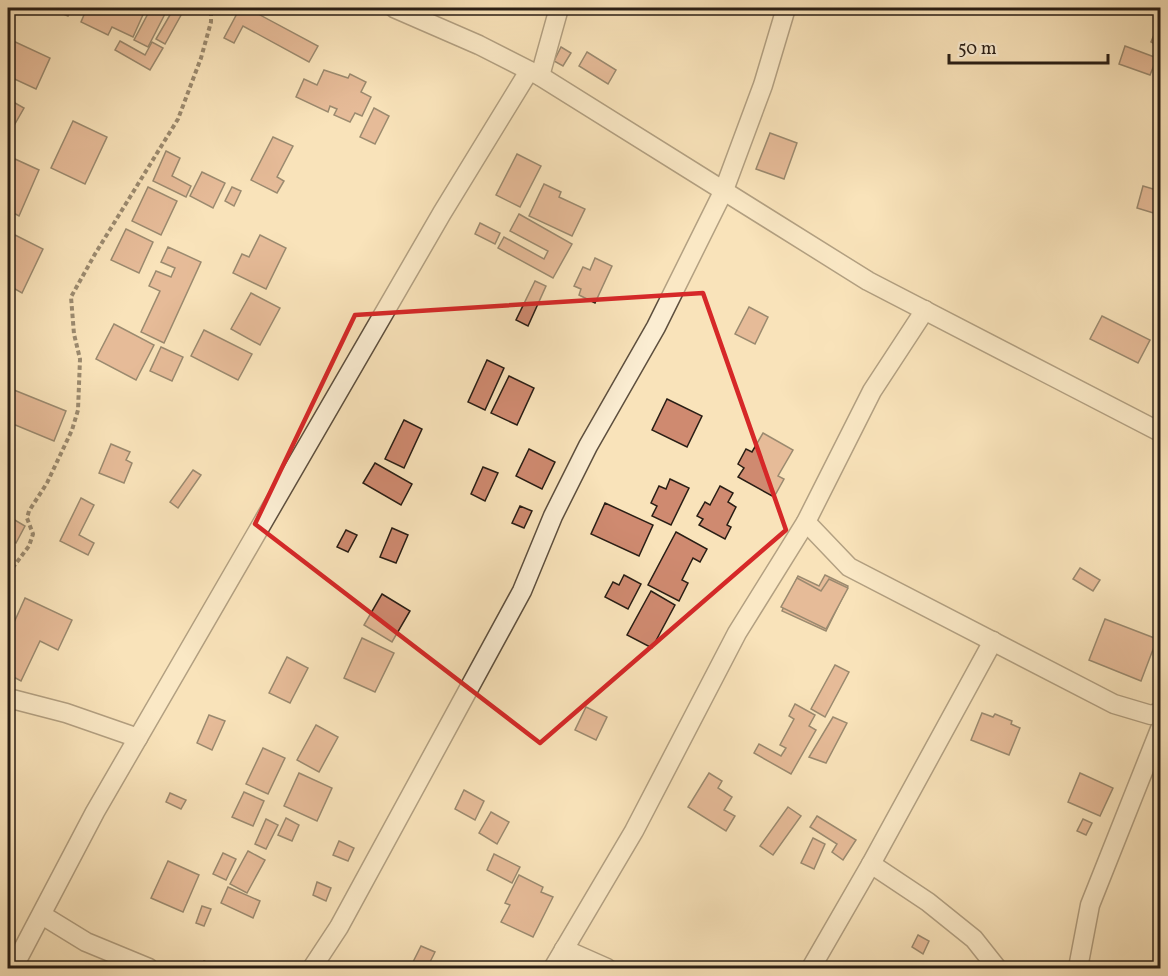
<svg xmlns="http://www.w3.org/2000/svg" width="1168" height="976" font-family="Vollkorn,serif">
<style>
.building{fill:#cf8a70;stroke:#291e15;stroke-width:1.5}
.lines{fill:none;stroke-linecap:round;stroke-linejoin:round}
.street-casing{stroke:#5d4f3e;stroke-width:21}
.path{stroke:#291e15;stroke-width:4;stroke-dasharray:4.5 3;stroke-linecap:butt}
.street{stroke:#fbedd2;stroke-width:18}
.marked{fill:none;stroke:#d62828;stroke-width:4.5;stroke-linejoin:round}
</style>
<rect width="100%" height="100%" fill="#f9e3ba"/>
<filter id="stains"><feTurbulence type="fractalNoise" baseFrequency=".00333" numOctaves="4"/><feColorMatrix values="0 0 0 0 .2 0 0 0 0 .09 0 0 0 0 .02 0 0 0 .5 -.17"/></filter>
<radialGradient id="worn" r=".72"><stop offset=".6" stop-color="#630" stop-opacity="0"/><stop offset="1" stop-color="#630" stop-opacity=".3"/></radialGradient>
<!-- building -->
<g class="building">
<path d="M49,8h23l-4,8z"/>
<path d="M87,8h59l-13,29 -21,-10 -4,8 -27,-13z"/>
<path d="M151,8h17l-20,39 -14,-7z"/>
<path d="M174,8h11l-20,36 -9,-5z"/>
<path d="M240,8h7l71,38 -9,16 -66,-36 -9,17 -10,-5z"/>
<path d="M1160,21v26l-9,-5z"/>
<path d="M11,40l39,18 -14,31 -28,-13v-29z"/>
<path d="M120,41l25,14 7,-13 11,6 -13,22 -35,-20z"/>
<path d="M1125,46l32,12 -7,17 -31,-11z"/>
<path d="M561,47l10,6 -8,13 -9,-5z"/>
<path d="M587,52l29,18 -8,14 -29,-18z"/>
<path d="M324,70l24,8 2,-4 16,8 -5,10 10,5 -9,19 -7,-3 -5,9 -16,-7 3,-6 -7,-3 -2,6 -32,-15 8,-18 13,6z"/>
<path d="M8,99l16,9 -16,28z"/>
<path d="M374,108l15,8 -14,28 -15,-7z"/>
<path d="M73,121l34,16 -22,47 -34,-16z"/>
<path d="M770,133l27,10 -13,36 -28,-10z"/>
<path d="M273,137l20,9 -16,31 7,4 -7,12 -26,-13z"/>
<path d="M166,151l14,7 -8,18 19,10 -5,11 -33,-16z"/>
<path d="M517,154l24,12 -21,41 -24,-12z"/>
<path d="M15,159l24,11 -20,46 -11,-6v-48l5,2z"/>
<path d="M202,172l23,11 -12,25 -23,-12z"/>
<path d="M544,184l17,8 -2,5 26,12 -13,27 -43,-20z"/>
<path d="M1143,186l17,5v24l-23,-7z"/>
<path d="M148,187l29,14 -16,34 -29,-14z"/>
<path d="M232,187l9,4 -7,15 -9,-5z"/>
<path d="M519,214l53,30 -19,34 -55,-30 6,-11 40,22 4,-8 -38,-20z"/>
<path d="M480,223l20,10 -5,11 -20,-10z"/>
<path d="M126,229l27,13 -14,31 -28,-13z"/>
<path d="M15,235l28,14 -21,44 -14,-8v-35z"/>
<path d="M260,235l26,13 -20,41 -33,-16 9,-19 7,3z"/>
<path d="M168,247l33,15 -37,81 -23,-11 19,-41 -11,-5 7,-15 15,6 4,-9 -14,-6z"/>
<path d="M595,258l17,8 -17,37 -16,-8 2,-6 -7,-3 9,-19 7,3z"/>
<path d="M535,281l11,5 -18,40 -12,-6z"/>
<path d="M251,293l29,15 -20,37 -29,-16z"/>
<path d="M749,307l19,10 -13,27 -20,-10z"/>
<path d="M1102,316l48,24 -12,23 -48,-24z"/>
<path d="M114,324l40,21 -18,35 -40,-21z"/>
<path d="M204,330l48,24 -14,26 -47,-24z"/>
<path d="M161,347l22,10 -11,24 -22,-10z"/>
<path d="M487,360l17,8 -19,42 -17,-8z"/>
<path d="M509,376l25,12 -17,37 -26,-12z"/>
<path d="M14,390l52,21 -12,30 -46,-19v-16z"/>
<path d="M667,399l35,17 -15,31 -35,-17z"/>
<path d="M404,420l18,9 -18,39 -19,-9z"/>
<path d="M763,433l30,17 -15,26 6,3 -10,18 -36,-20 6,-9 -6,-4 8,-15 6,3z"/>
<path d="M111,444l19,8 -4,8 6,3 -8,20 -25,-10z"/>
<path d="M529,449l26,13 -13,27 -26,-13z"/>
<path d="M375,463l37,21 -11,21 -38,-22z"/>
<path d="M483,467l15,6 -13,28 -14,-7z"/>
<path d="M193,470l8,5 -23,33 -8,-6z"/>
<path d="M670,479l19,9 -18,37 -19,-9 5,-10 -6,-3 8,-17 7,3z"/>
<path d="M720,486l13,7 -5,9 8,5 -9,18 4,2 -6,12 -26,-14 4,-6 -6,-3 8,-14 5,3z"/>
<path d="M81,498l13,7 -15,30 15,8 -6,12 -28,-14z"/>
<path d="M605,503l48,22 -14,31 -48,-22z"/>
<path d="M520,506l12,5 -8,17 -12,-5z"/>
<path d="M8,516l17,10 -9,17 -8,-5z"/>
<path d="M392,528l16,7 -12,28 -16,-6z"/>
<path d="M346,530l11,5 -9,17 -11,-5z"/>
<path d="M676,532l31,17 -7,13 -7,-4 -11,22 6,3 -9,18 -31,-16z"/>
<path d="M1080,568l20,12 -7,11 -20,-12z"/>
<path d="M624,575l17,9 -13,25 -23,-12 8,-15 6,3z"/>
<path d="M825,575l23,11 -22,45 -44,-20 16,-35 21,10z"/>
<path d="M797,578l24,13 8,-12 19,9 -22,41 -45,-22z"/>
<path d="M651,591l24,14 -23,43 -25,-13z"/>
<path d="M382,594l28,17 -18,31 -28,-17z"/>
<path d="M25,598l47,22 -14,30 -18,-9 -19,40 -13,-7v-38z"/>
<path d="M1105,619l52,20 -16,42 -52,-21z"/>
<path d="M362,638l32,15 -19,39 -31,-14z"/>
<path d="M287,657l21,11 -18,35 -21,-10z"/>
<path d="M835,665l14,7 -24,45 -14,-8z"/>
<path d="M795,704l20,11 -6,11 7,4 -25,44 -37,-21 5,-9 22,12 5,-8 -6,-3 14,-26 -5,-3z"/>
<path d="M586,707l21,10 -11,23 -21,-10z"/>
<path d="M982,713l11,4 2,-3 17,7 -1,3 9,4 -11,27 -38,-15z"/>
<path d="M209,715l16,6 -13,29 -15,-7z"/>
<path d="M833,717l14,6 -21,40 -17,-6z"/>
<path d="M316,725l22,12 -19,35 -22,-12z"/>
<path d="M263,748l22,10 -17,36 -22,-10z"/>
<path d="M299,773l33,15 -15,33 -33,-15z"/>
<path d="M709,773l13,8 -4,7 14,9 -8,13 11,6 -9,15 -38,-24z"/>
<path d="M1080,773l33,15 -13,28 -32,-14z"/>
<path d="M464,790l20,11 -9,19 -20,-11z"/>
<path d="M244,792l20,9 -11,25 -21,-9z"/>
<path d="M170,793l16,7 -5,9 -15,-7z"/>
<path d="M788,807l13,9 -28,39 -13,-9z"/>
<path d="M491,812l18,10 -12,22 -18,-11z"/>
<path d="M817,816l39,24 -13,20 -11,-8 5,-8 -27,-17z"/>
<path d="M286,818l13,7 -7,16 -14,-6z"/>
<path d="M266,819l12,6 -12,24 -11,-5z"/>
<path d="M1083,819l9,4 -6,12 -9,-4z"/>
<path d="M813,838l12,6 -11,25 -13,-6z"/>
<path d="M339,841l15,7 -6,13 -15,-6z"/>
<path d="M248,851l17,9 -18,33 -17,-9z"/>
<path d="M223,853l13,6 -10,21 -13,-6z"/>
<path d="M494,854l26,13 -8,16 -25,-13z"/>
<path d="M168,861l31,14 -16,37 -32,-14z"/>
<path d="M519,875l24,12 -2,5 12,5 -20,40 -32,-15 9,-17 -5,-2z"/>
<path d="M317,882l14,6 -5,13 -13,-6z"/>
<path d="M228,887l32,14 -7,17 -32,-15z"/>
<path d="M202,906l9,3 -7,17 -8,-3z"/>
<path d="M918,935l11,6 -6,13 -11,-7z"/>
<path d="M421,946l14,6 -8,16h-17z"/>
<path d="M204,961l16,7h-19z"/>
</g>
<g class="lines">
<defs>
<g id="street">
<path d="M394,8l85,37 61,31 328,205 292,151"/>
<path d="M540,76l19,-68"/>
<path d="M806,522l43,45 265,137 37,11 9,-3"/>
<path d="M8,698l58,15 72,25"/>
<path d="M871,864l57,38 46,37 23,29"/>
<path d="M42,915l44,27 63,26"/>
<path d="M564,949l43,19"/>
<path d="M13,968l82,-156 347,-599 87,-142"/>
<path d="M312,968l27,-41 183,-336 31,-75 35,-70 68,-119 68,-137 39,-105 23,-77"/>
<path d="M553,968l81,-137 103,-198 69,-111 66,-131 53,-81"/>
<path d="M811,968l60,-104 122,-223"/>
<path d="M1078,968l12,-63 70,-176"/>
</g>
</defs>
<!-- street casing -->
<use href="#street" class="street-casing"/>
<!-- path -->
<path class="path" d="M8,574l21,-28 4,-12 -6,-16 2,-7 18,-28 25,-53 6,-20 2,-51 -6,-25 -3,-37 24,-43 83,-135 23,-61 10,-36v-14"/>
<!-- street -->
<use href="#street" class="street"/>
</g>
<!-- marked area -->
<path d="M0 0H1168V976H0ZM703,293l83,237 -246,213 -285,-219 100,-209z" fill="#f9e3ba" fill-opacity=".55" fill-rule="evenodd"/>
<path class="marked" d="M703,293l83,237 -246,213 -285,-219 100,-209z"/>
<!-- margin -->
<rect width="1168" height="976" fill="none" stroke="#f9e3ba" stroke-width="30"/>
<rect x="9" y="9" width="1150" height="958" fill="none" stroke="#291e15" stroke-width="3"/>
<rect x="15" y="15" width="1138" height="946" fill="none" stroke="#291e15" stroke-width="1.5"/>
<!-- scale -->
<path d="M949 54v9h159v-9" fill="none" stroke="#291e15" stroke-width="3"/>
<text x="958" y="54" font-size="18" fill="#291e15" stroke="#fbedd2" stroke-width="4.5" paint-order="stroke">50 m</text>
<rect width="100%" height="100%" filter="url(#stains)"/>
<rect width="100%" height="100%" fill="url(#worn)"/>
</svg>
